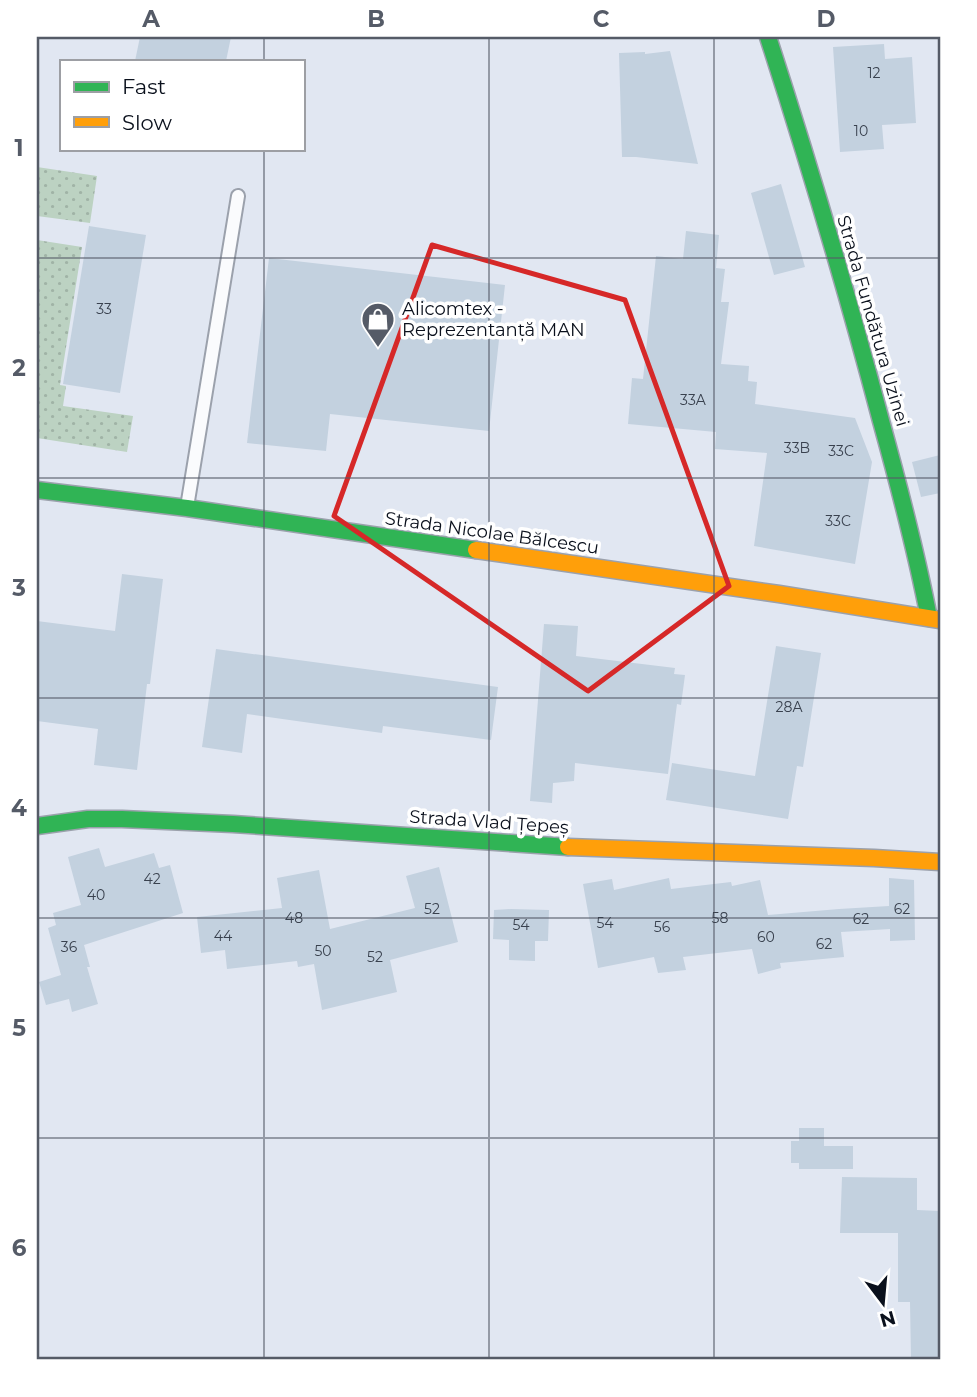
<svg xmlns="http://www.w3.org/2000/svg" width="977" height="1397" font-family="Montserrat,sans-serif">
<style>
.green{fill:url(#green-dots)}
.building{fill:#c3d1df}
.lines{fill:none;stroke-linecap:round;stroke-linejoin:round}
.lane-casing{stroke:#9ba1ac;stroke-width:16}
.fast-casing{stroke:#9ba1ac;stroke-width:19}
.slow-casing{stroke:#9ba1ac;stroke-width:19}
.lane{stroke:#fafbfd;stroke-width:12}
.fast{stroke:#30b455;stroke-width:16}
.slow{stroke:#ff9f0a;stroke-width:16}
.marked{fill:none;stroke:#d62828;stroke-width:5;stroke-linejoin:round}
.grid{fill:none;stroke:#555b67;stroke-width:2;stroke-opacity:0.55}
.labels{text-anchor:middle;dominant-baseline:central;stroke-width:7;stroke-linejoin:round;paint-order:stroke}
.number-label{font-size:14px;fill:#39414e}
.poi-label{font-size:18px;fill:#0a101c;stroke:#fff;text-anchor:start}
.street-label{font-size:18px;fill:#0a101c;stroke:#fff}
.neatline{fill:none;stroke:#555b67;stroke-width:2.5}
.grid-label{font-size:23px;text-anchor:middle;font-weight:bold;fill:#555b67}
</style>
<defs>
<pattern id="green-dots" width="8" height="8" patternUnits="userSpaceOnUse" patternTransform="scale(1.75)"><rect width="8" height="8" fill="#bcd2c2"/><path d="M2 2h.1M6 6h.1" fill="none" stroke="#a0b3a6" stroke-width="1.8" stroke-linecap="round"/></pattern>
</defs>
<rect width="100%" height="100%" fill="#e1e7f2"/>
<!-- green -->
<g class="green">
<path d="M37,167l60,9 -7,47 -53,-7z"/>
<path d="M37,240l45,7 -22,138 6,1 -3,20 70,10 -6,36 -90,-14z"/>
</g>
<!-- building -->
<g class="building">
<path d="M140,37h91l-5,24h-91z"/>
<path d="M884,44l1,15 27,-2 4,66 -34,2 2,24 -44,3 -7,-105z"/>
<path d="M670,51l28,113 -62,-7h-14l-3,-104 26,-1v2z"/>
<path d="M781,184l24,83 -31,8 -23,-82z"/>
<path d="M89,226l57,9 -26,158 -57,-9z"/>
<path d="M686,231l33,4 -3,33 9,1 -4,33h8l-8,62 28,2 -1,15 9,1 -2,22 100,14 17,44 -17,102 -101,-18 13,-93 -52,-4 1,-17 -88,-8 4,-46 11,1 13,-123 27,3z"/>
<path d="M269,258l236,27 -16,146 -159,-17 -4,37 -79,-8z"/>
<path d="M940,455v38l-19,4 -9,-35z"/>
<path d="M122,574l41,5 -13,105h-3l-10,86 -43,-5 4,-36 -61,-8v-100l78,10z"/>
<path d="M544,624l34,2 -2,30 99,12 -1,6 11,1 -4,30 -4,-1 -9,70 -93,-11 -1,18 -21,2 -1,20 -22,-2z"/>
<path d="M776,646l45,7 -18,114 -6,-1 -9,53 -122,-19 6,-37 83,13z"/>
<path d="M216,649l282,38 -7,53 -108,-14 -1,7 -135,-19 -5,39 -40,-6z"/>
<path d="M99,848l6,19 49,-14 5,15 11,-3 13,48 -99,32 6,22h-3l11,37 -26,8 -3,-13 -23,6 -7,-23 22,-7 -13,-47 8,-3 -3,-12 28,-8 -13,-48z"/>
<path d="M439,867l19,75 -68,18 7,32 -75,18 -8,-46 -16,3 -1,-6 -70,8 -2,-19 -24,3 -4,-36 85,-9 -5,-30 42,-8 11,59 85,-21 -9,-32z"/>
<path d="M669,878l2,11 60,-7 1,4 28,-6 8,35 71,-6 50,-3v-28l25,2 1,60 -25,1v-12l-49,3 3,25 -64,6 1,5 -23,6 -6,-25 -69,8 3,13 -28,3 -4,-16 -56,11 -15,-84 29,-5 2,11z"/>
<path d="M511,909l38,1 -1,31h-13v20l-26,-1v-20l-16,-1 1,-29z"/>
<path d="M799,1128h25v18h29v23h-54v-6h-8v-22h8z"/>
<path d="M842,1177l75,1v32l23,1v149h-29l-1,-58h-12v-69h-58z"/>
</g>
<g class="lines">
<defs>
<path id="lane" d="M187,507l51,-311"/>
<g id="fast">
<path d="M768,37c41,127 79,255 113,384 18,65 35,130 48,197"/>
<path d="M37,490l150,18 289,42"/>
<path d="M37,826l51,-7h34l111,5 335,23"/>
</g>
<g id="slow">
<path d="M476,550l303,44 161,26"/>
<path d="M568,847l306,11 66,4"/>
</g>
</defs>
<!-- lane casing -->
<use href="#lane" class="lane-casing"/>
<!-- fast casing -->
<use href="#fast" class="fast-casing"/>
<!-- slow casing -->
<use href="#slow" class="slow-casing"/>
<!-- lane -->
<use href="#lane" class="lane"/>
<!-- fast -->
<use href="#fast" class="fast"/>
<!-- slow -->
<use href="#slow" class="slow"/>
</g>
<!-- marked area -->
<path class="marked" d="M432,245l193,55 104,286 -141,105 -254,-175z"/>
<!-- grid -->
<path class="grid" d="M264,37v24M489,37v1323M714,37v1323M264,149v1211M37,258h903M37,478h903M37,698h903M37,918h903M37,1138h903"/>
<!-- icons -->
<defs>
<symbol id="shop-pin" viewBox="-11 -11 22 30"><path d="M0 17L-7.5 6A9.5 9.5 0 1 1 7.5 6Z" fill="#555b67" stroke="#fff"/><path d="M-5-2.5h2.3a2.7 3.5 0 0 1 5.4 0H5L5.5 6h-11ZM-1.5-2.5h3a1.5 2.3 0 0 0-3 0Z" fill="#fff"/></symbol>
</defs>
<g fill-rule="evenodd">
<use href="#shop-pin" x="359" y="300" width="38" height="52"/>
</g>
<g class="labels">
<!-- number labels -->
<g class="number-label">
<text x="874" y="73">12</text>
<text x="861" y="131">10</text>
<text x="104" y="309">33</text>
<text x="693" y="400">33A</text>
<text x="797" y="448">33B</text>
<text x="841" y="451">33C</text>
<text x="838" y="521">33C</text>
<text x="789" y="707">28A</text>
<text x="152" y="879">42</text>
<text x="96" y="895">40</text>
<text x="432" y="909">52</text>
<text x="902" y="909">62</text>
<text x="294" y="918">48</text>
<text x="720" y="918">58</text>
<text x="861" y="919">62</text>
<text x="605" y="923">54</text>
<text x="521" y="925">54</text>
<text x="662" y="927">56</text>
<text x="223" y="936">44</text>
<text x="766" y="937">60</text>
<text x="824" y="944">62</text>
<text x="69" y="947">36</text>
<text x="323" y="951">50</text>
<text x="375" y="957">52</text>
</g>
<!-- poi labels -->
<g class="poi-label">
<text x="402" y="309">Alicomtex -<tspan x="402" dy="21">Reprezentanță MAN</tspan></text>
</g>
<!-- street labels -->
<g class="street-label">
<text transform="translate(873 321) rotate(74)">Strada Fundătura Uzinei</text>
<text transform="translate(492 533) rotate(8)">Strada Nicolae Bălcescu</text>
<text transform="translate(489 822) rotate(4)">Strada Vlad Țepeș</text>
</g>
</g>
<!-- border -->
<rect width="977" height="1397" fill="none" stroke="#ffffff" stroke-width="77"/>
<!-- legend -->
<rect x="60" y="60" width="245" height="91" fill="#ffffff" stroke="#9d9fa4" stroke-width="2"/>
<rect x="74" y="82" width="35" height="10" fill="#30b455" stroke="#9d9fa4" stroke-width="2"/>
<text x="122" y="94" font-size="21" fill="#0a101c">Fast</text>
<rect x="74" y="117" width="35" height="10" fill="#ff9f0a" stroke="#9d9fa4" stroke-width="2"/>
<text x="122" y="130" font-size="21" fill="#0a101c">Slow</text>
<!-- north arrow -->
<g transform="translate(883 1303) rotate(164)" stroke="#ffffff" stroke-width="5" paint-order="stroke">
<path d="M0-5L12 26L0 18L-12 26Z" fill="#0a101c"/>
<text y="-10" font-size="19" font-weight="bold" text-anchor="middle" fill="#0a101c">N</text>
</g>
<rect x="38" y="38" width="901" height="1320" class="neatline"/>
<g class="grid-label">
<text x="151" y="27">A</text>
<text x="376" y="27">B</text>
<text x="601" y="27">C</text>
<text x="826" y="27">D</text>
<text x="19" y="156">1</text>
<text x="19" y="376">2</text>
<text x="19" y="596">3</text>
<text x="19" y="816">4</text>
<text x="19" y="1036">5</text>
<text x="19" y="1256">6</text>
</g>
</svg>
